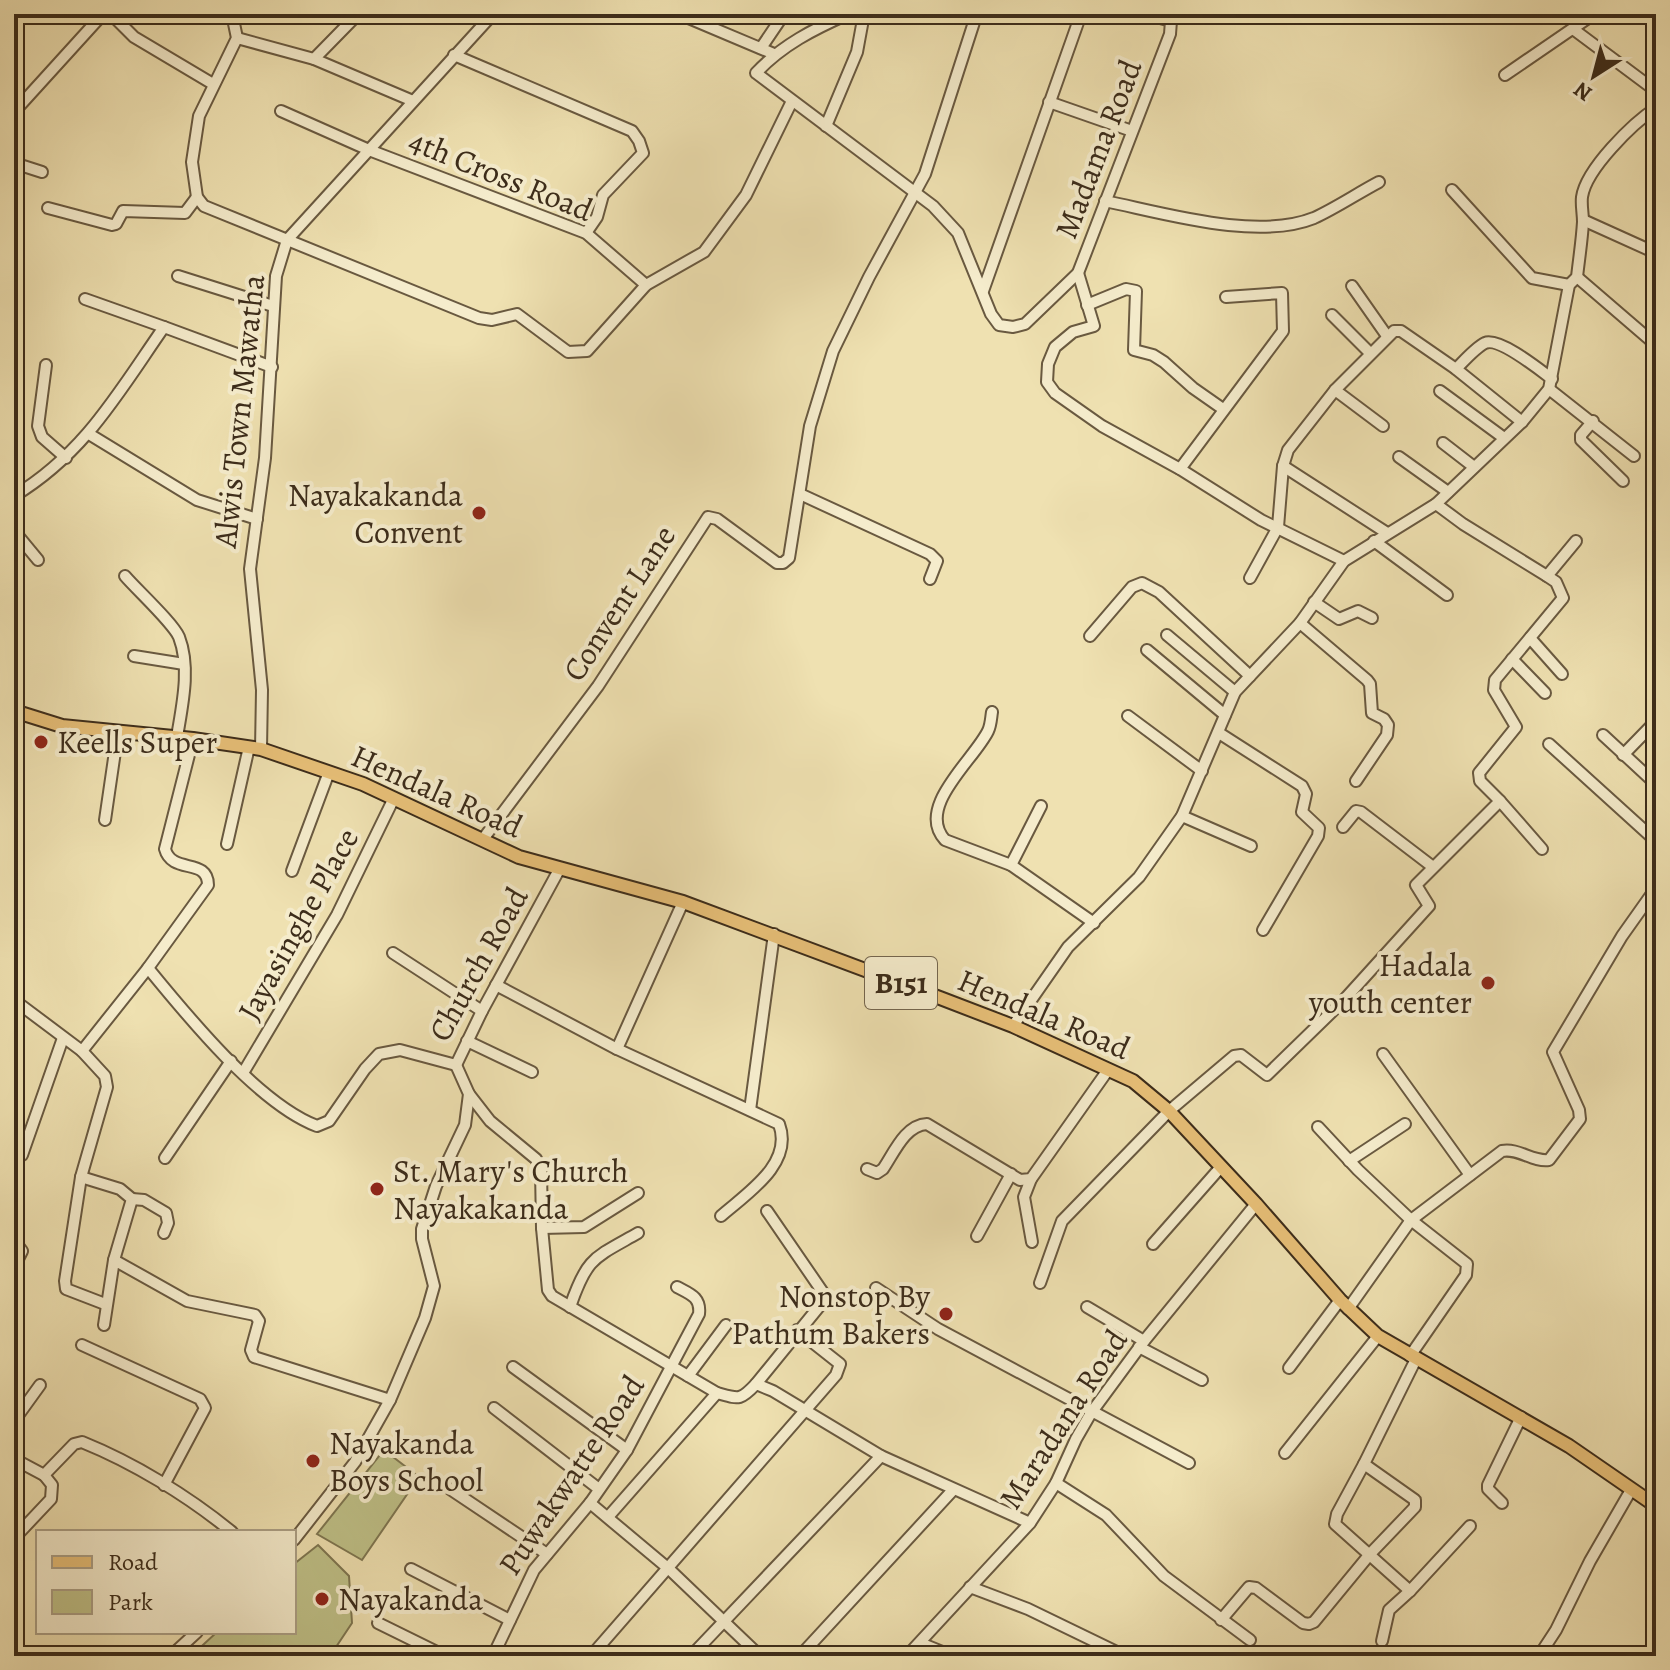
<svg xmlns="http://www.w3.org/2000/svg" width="1670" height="1670" font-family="Alegreya,serif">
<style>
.green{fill:#bfc188;stroke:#7e7651;stroke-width:2}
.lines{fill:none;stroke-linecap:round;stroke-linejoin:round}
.minor-casing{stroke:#695940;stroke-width:14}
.major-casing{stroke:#3c2c1a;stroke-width:16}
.minor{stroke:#f5eccc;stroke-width:10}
.major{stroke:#e8c078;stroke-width:12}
.poi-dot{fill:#8f2418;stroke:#f5eccc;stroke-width:3}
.labels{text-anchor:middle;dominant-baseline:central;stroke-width:8;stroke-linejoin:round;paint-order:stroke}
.shield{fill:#f5eccc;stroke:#74664f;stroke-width:2}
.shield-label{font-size:30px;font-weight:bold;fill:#3c2c1a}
.street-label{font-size:32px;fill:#3c2c1a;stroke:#f5eccc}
.poi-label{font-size:32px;fill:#3c2c1a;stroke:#f5eccc;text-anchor:start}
</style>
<rect width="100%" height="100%" fill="#efe1b1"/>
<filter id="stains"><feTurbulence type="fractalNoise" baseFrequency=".0025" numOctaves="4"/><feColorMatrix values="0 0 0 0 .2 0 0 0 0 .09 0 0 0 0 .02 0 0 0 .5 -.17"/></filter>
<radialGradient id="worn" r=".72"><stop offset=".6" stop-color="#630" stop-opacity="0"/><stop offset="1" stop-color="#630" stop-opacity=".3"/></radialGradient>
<!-- green -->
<g class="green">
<path d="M384,1450l35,27 -57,83 -45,-26z"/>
<path d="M318,1545l31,31 3,47 -22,33h-139l26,-24h77v-68z"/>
</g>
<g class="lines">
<defs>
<g id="minor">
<path d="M111,14l23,23 79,47"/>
<path d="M232,14l5,24 -38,78 -7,46 5,35 7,9 275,112 13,2 25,-6 51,38 19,-1 59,-66 58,-33 42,-57 46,-94"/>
<path d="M679,14l95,40"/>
<path d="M848,14c-34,15 -66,31 -92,59l177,133 25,27 33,81 8,11 14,2 12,-3 53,-51 92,-239 1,-13 -25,-7"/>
<path d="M964,14h30"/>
<path d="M1655,14l1,1"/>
<path d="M1542,17l4,-3"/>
<path d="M1573,29l83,62"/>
<path d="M237,38l77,21 99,42"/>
<path d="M761,48l23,-34"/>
<path d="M454,55l178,76 7,10 4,12 -40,42 -6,22 -11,16"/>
<path d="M314,59l44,-45"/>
<path d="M1505,75l89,-61"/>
<path d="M1049,102l83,29"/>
<path d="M281,111l88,39 217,83 60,52"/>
<path d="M14,112l89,-98"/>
<path d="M826,126l31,-74 7,-38"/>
<path d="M14,163l28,9"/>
<path d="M1452,190l80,88 37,7"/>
<path d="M1105,201c59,12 152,40 209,17 22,-10 44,-25 65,-36"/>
<path d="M48,208l64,17 4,-1 7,-13 62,2 12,-16"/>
<path d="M1583,220l73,33"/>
<path d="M1078,273l16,53 -21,6 -18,15 -7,17 -1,18 8,11 47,33 78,43 81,51 83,41"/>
<path d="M178,276l95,30"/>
<path d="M1577,277l79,68"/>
<path d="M1352,286l35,50"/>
<path d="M983,291l98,-277"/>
<path d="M85,299l79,28"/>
<path d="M1087,305l39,-16 10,2 -2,59 19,5 11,7 29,26 30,21"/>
<path d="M1332,315l38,38"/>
<path d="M46,365l-8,61 4,11 24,21"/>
<path d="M1456,369c8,-8 19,-21 29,-26 14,-6 55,27 67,36"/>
<path d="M1549,389l85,67"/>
<path d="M1335,390l48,36"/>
<path d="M1440,391l64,47"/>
<path d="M1593,421l-12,14v5l42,41"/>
<path d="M89,434l108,66 60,19"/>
<path d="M1443,443l31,24"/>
<path d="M1399,457l49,35"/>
<path d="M1283,466l104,67"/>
<path d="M1180,469l103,-138 -1,-38 -56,4"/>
<path d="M800,494l130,60 7,7 -7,18"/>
<path d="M14,496c71,-43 104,-103 150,-169l108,40"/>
<path d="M14,531l24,29"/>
<path d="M1374,541l73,54"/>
<path d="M125,576c12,14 48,47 54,61 12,31 3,69 -2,100"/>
<path d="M1547,576l29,-35"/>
<path d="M1250,578l28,-51 5,-61 5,-16 47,-60 59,-59h7l55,38 66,53"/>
<path d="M1314,602l25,17 19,-8 14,7"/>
<path d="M1300,623l67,57 3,4 2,29 12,6 4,6 -1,10 -31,46"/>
<path d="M1167,635l68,57"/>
<path d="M1090,636l42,-49 10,-4 17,9 91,84"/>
<path d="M1530,638l32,36"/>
<path d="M1147,650l78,65"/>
<path d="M134,656l50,8"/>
<path d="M1512,659l33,34"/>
<path d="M992,712c-1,6 -1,13 -4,19 -14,29 -73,76 -43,109l66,25 83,58"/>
<path d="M1128,716l74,55"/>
<path d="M1219,733l83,53 4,8 -4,18 17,16 -1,8 -55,94"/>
<path d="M1603,735l53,49"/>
<path d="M1549,744l107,97"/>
<path d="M261,749l1,-59 -12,-121 15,-111 11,-182 11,-36 206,-226"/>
<path d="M1623,755l33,-34"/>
<path d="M1500,801l42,48"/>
<path d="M1182,816l69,30"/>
<path d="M105,820l13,-89"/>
<path d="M1343,827l13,-16 5,1 72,55"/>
<path d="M483,839l115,-153 110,-169 9,2 60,44h6l6,-5 21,-132 23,-75 36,-74 56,-103 51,-158"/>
<path d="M227,844l22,-97"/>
<path d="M1011,865l30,-59"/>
<path d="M292,871l37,-99"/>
<path d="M393,953l89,58"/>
<path d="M148,968c40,49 111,136 169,158l12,-5 36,-52 14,-15 21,-4 56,15"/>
<path d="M496,985l121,64 162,75c15,40 -33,70 -58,92"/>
<path d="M14,1000l68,51 66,-83 60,-83c0,-28 -36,-10 -43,-36l28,-110"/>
<path d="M1013,1026l55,-79 71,-70 43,-61 53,-124 65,-69 44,-62 92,-57 86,-82 27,-33 20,-104 8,-8c2,-18 5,-37 6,-55 0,-9 -2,-17 -1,-25 4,-28 51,-74 74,-89"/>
<path d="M467,1041l65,31"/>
<path d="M617,1049l66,-147"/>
<path d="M82,1051l23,25 2,11 -26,90 -16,104 1,8 39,15"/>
<path d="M1383,1054l87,121"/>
<path d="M456,1065l26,-54 78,-143"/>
<path d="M243,1073l94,-158 57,-117"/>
<path d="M469,1094l21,27 46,38 5,10 1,59 6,62 4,6 165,97c22,6 23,8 39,-9l17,7 108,65 149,67"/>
<path d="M750,1110l24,-176"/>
<path d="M1318,1127l40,43 53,50 56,44 -1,11 -56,81"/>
<path d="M22,1155l41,-117"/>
<path d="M165,1158l66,-97"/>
<path d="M1349,1161l56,-37"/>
<path d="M867,1169l10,4 6,-4c11,-16 22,-44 44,-45l93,56 11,-1 77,-109"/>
<path d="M81,1177l39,12 12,10 -18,61"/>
<path d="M1031,1179l-7,18 8,45"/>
<path d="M132,1199l12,1 22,13 2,10 -4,10"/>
<path d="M542,1228l42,-1 54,-34"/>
<path d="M977,1236l34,-62"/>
<path d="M14,1240l8,11 -8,16"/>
<path d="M1153,1244l67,-76"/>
<path d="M1040,1283l22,-62 107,-110 65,-55 7,-1 26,20 76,-74 86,-95 -13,-21 84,-84 -20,-20 -1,-8 37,-46 -22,-37 1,-10 68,-82 -7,-16 -9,-6 -84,-52 -27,-20"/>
<path d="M876,1288l62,41 251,134"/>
<path d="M570,1307c17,-50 24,-49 68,-74"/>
<path d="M1087,1307l57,34"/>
<path d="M1348,1309l63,-89 91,-69c17,-3 30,11 47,9l31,-41 -1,-9 -26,-58 69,-116 34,-48"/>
<path d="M104,1325l10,-65 73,41 68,14 4,6 -8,29 3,7 136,43"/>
<path d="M82,1345l118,54 5,9 -41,77"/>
<path d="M1139,1347l63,33"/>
<path d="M513,1367l114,83"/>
<path d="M1289,1368l51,-68"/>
<path d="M688,1376l38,-51"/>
<path d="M756,1384l66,-81 2,-9 -57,-83"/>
<path d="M494,1408l105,81"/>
<path d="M14,1421l26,-36"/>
<path d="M1285,1453l93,-117"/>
<path d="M14,1459l30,16 30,-31 8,-2c52,21 106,54 150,90"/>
<path d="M1364,1464l-27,50 -2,10 75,67 60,-65"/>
<path d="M1056,1483l50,32 58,61 86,64"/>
<path d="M450,1489l97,65"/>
<path d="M590,1503l79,66 91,87"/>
<path d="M1502,1503l-14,-14v-4l33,-68"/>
<path d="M608,1517l109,-124"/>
<path d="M18,1534l33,-35 1,-14 -8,-10"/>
<path d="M294,1540l61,-78 35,-62 35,-82 9,-32 -12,-47v-10l14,-43 29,-61 4,-31 -13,-29"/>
<path d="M411,1569l99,51"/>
<path d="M970,1587l58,22 97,47"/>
<path d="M1221,1620l28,-33 7,1 47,35 6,1 5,-2 56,-68 45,-47v-7l-51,-36 52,-105"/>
<path d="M378,1623l67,33"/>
<path d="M1382,1641l7,-31 21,-19"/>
<path d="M920,1643l32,13"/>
<path d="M171,1656l26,-24"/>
<path d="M493,1656l41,-86 56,-67 37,-53 72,-136c2,-17 -9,-20 -22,-27"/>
<path d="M591,1656l245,-281 4,-11 -43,-34"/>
<path d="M691,1656l190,-200"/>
<path d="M800,1656l153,-166"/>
<path d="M907,1656l123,-133 26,-40 20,-44 15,-26 53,-72 112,-137"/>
<path d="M1539,1656l17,-26 34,-69 41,-71"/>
</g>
<path id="major" d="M14,711l48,15 131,13 68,10 102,35 156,73 164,45 257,96 73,28 120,55 36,30 87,93 84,96 38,36 191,110 87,60"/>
</defs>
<!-- minor casing -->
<use href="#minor" class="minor-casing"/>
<!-- major casing -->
<use href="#major" class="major-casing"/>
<!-- minor -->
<use href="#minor" class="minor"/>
<!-- major -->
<use href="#major" class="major"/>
</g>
<!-- markers -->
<g class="poi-dot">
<circle cx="479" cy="513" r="8"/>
<circle cx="41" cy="742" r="8"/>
<circle cx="1488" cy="983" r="8"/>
<circle cx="377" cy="1189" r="8"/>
<circle cx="946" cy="1314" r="8"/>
<circle cx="313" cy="1461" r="8"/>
<circle cx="322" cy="1599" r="8"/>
</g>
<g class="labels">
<!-- shield labels -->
<rect class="shield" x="865" y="957" width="72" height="52" rx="6"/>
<g class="shield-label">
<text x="901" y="983">B151</text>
</g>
<!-- street labels -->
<g class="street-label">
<text transform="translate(1098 149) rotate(-69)">Madama Road</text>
<text transform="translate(501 175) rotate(22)">4th Cross Road</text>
<text transform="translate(239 411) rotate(-84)">Alwis Town Mawatha</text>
<text transform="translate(619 603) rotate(-57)">Convent Lane</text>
<text transform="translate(437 791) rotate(24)">Hendala Road</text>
<text transform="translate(298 924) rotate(-61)">Jayasinghe Place</text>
<text transform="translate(478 964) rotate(-61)">Church Road</text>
<text transform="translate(1044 1014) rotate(23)">Hendala Road</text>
<text transform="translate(1063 1419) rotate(-57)">Maradana Road</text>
<text transform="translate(571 1475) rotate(-56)">Puwakwatte Road</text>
</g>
<!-- poi labels -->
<g class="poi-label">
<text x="463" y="495" text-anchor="end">Nayakakanda<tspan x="463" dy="37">Convent</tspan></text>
<text x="57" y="742">Keells Super</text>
<text x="1472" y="965" text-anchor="end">Hadala<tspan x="1472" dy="37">youth center</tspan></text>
<text x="393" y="1171">St. Mary's Church<tspan x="393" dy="37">Nayakakanda</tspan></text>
<text x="930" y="1296" text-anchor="end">Nonstop By<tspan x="930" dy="37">Pathum Bakers</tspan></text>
<text x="329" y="1443">Nayakanda<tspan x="329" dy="37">Boys School</tspan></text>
<text x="338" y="1599">Nayakanda</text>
</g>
</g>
<!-- margin -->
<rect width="1670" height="1670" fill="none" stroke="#efe1b1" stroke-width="48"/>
<rect x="16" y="16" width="1638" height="1638" fill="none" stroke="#3c2c1a" stroke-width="4"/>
<rect x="24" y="24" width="1622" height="1622" fill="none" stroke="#3c2c1a" stroke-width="2"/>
<!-- legend -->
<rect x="36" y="1530" width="260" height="104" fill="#f5eccc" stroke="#ab9f85" stroke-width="2"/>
<rect x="52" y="1556" width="40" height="12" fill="#e8c078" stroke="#ab9f85" stroke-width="2"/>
<text x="108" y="1570" font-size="24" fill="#3c2c1a">Road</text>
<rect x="52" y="1590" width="40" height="24" fill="#bfc188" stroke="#ab9f85" stroke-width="2"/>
<text x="108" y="1610" font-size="24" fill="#3c2c1a">Park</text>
<!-- north arrow -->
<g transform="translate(1594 76) rotate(216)" stroke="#f5eccc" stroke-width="6" paint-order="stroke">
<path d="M0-6L14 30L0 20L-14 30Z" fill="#3c2c1a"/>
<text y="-12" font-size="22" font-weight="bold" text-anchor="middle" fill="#3c2c1a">N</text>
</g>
<rect width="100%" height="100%" filter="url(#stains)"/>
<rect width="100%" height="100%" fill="url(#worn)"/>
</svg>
